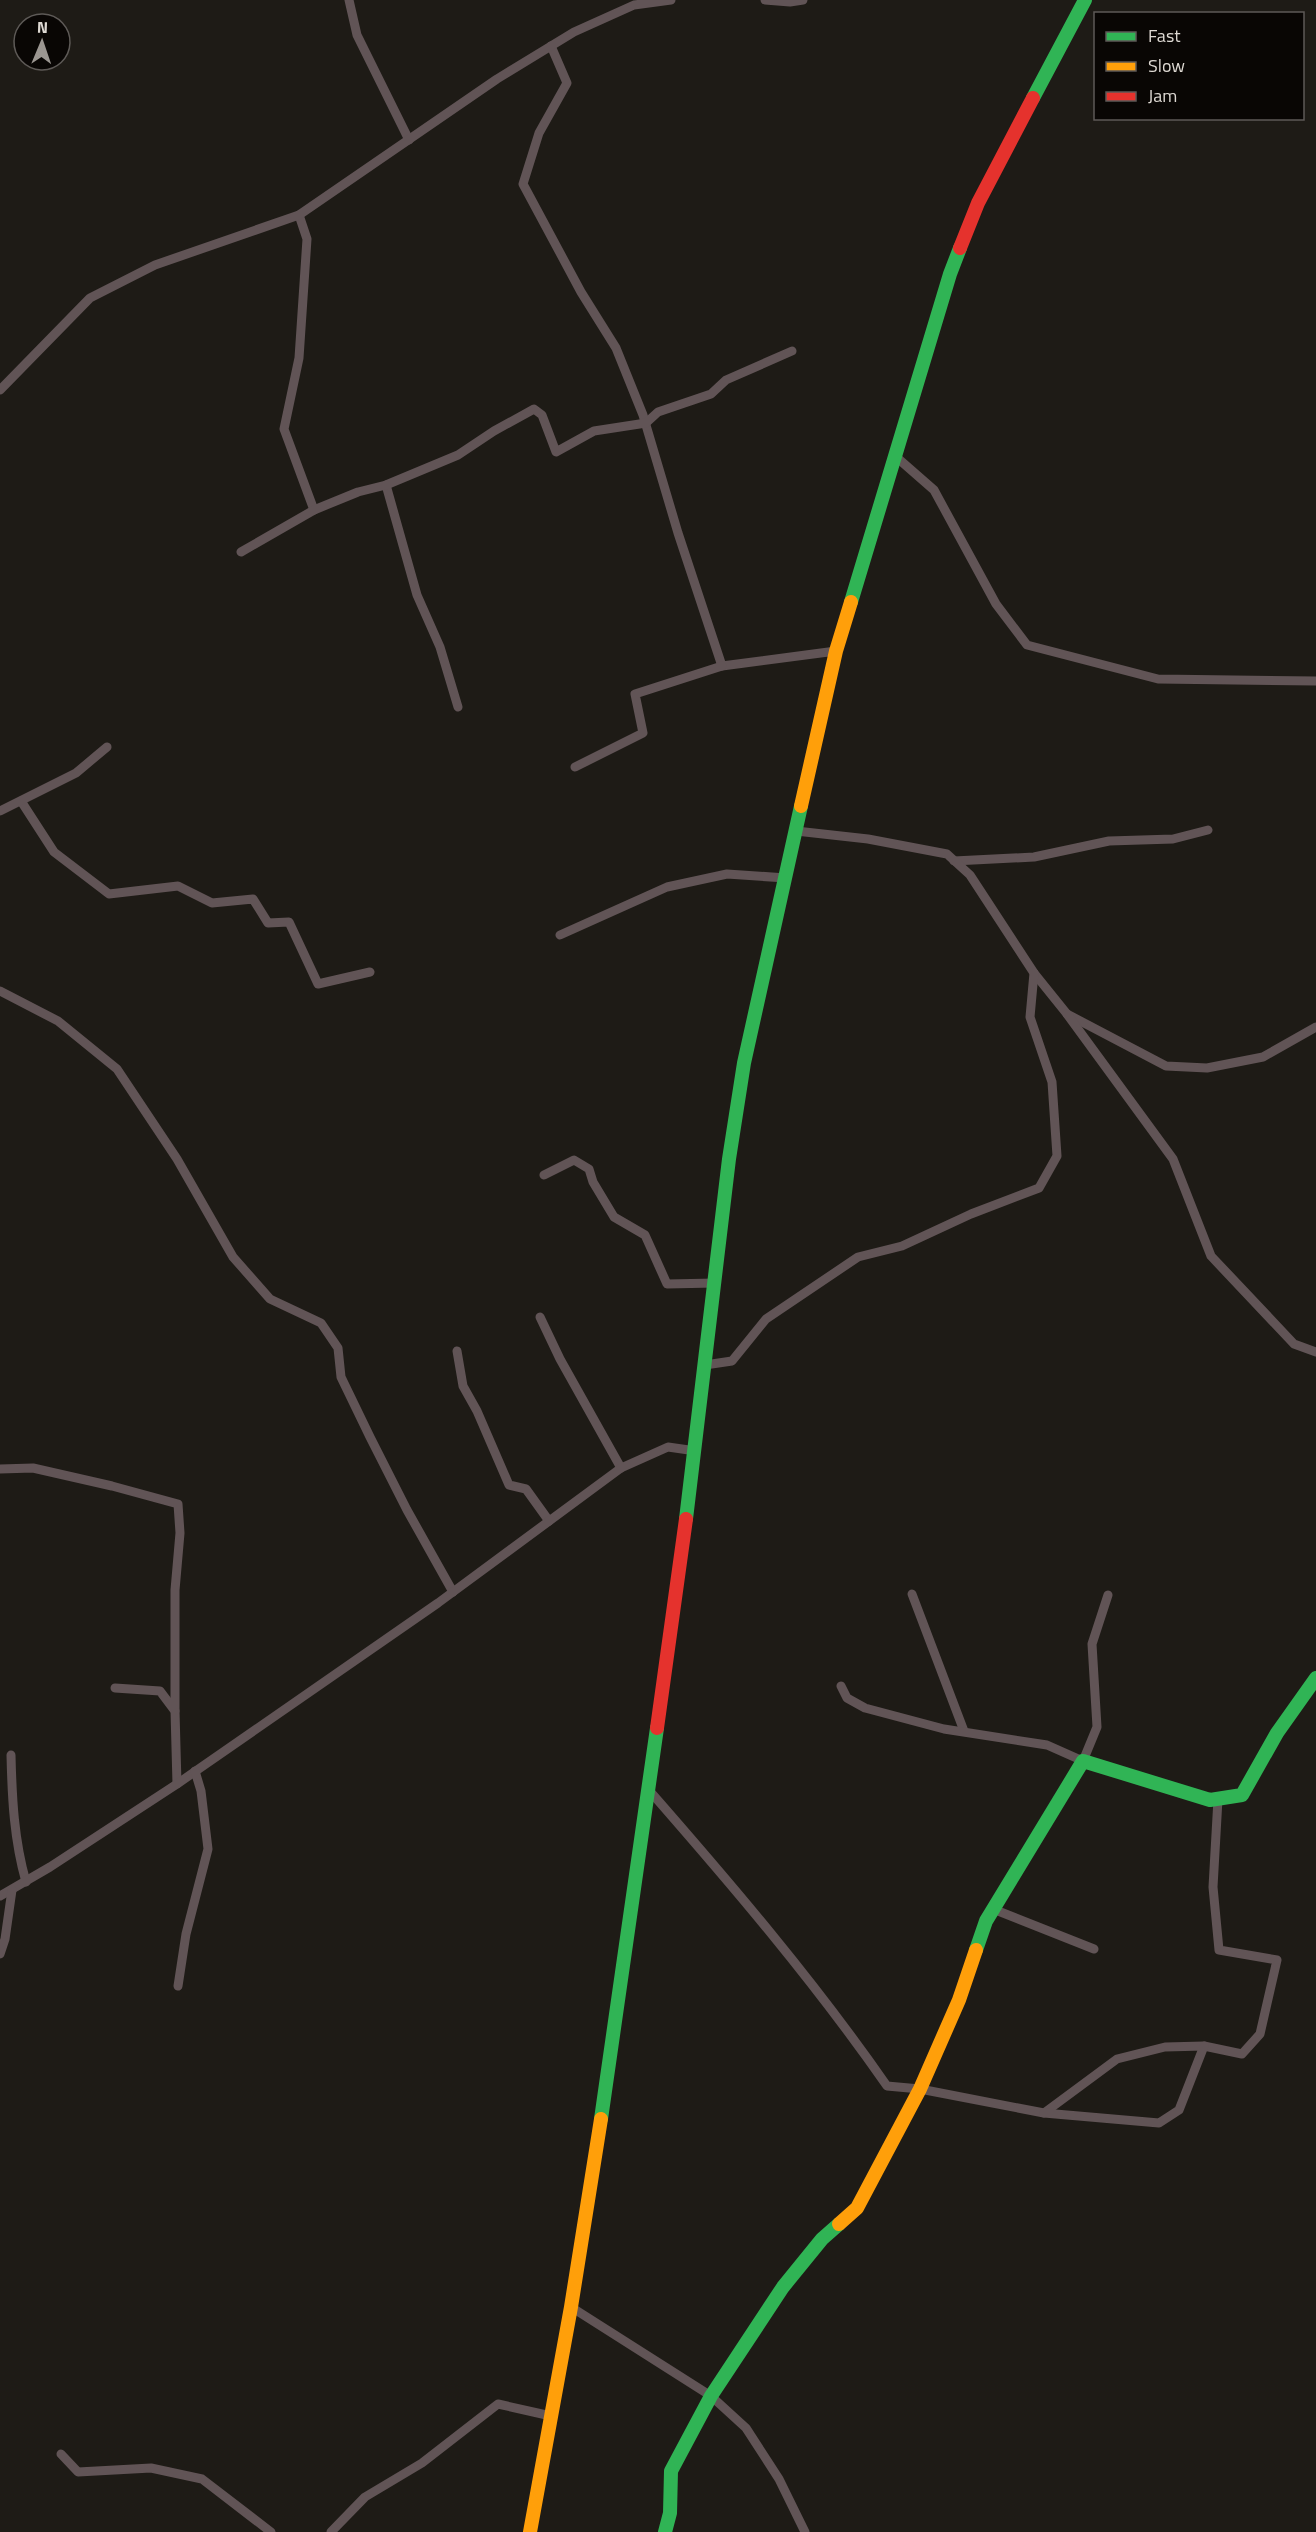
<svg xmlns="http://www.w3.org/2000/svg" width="1316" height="2532" font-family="'Titillium Web',sans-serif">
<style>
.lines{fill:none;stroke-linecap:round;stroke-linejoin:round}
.street{stroke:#615456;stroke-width:9}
.fast{stroke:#30b455;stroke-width:14}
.slow{stroke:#ff9f0a;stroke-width:14}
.jam{stroke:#e5322d;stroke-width:14}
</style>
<rect width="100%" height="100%" fill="#1e1b16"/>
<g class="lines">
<!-- street -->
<g class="street">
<path d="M349,0l8,35 52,105"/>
<path d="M765,0l25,2 13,-2"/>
<path d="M551,46l16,37 -28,50 -16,51 58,108 35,56 27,67 35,118 44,133 114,-15"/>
<path d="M299,215l8,24 -8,119 -15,71 30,81"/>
<path d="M0,390l90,-92 65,-33 144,-50 198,-136 77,-47 60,-27 37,-5"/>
<path d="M894,455l40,35 62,114 31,41 131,34 158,2"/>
<path d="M386,485l31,110 23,52 18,60"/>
<path d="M241,552l73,-42 44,-18 28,-7 72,-30 36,-24 40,-22 8,6 14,37 38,-21 52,-8 12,-11 53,-18 15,-14 66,-29"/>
<path d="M575,767l68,-34 -8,-39 87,-28"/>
<path d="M21,801l33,51 55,42 69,-8 34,17 41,-4 15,24 21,-1 29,62 52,-12"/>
<path d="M0,811l76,-38 31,-26"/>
<path d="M954,861l80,-4 75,-16 64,-2 35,-9"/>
<path d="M560,935l107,-48 60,-13 59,4"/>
<path d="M1034,973l33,41 99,52 41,2 56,-11 53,-30"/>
<path d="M0,991l58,30 59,48 60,90 56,98 37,42 51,24 17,25 3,29 29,60 37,73 46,82"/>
<path d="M1067,1014l106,145 38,97 83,88 22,8"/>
<path d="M544,1175l30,-15 15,9 4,13 21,35 31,18 22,49 48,-1"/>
<path d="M540,1317l20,42 61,109"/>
<path d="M457,1351l6,35 14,25 32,74 17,4 23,32"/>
<path d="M705,1365l27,-4 34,-42 92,-62 44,-11 69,-32 68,-26 18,-32 -5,-74 -22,-65 4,-44 -64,-98 -23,-21 -79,-15 -72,-8"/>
<path d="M0,1469l33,-1 79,18 66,18 2,29 -5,57v121"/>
<path d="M912,1594l52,137"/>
<path d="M841,1686l6,12 18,10 79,21 103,16 36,16 14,-34 -5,-83 16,-49"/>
<path d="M115,1688l45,3 15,20 2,73"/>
<path d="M11,1755c1,43 3,85 15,127"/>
<path d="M648,1789c84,96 166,192 239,297l33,3 124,24 73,-54 48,-12 39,-1 38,8 18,-20 17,-74 -58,-10 -6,-63 5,-88"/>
<path d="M0,1896l50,-29 127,-83 261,-181 183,-135 47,-21 28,4"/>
<path d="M993,1909l101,40"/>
<path d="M0,1954l5,-15 7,-49"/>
<path d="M178,1986l8,-52 22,-85 -7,-58 -6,-20"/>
<path d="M1044,2113l115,10 20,-13 25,-64"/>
<path d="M571,2307l140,89 35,32 33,51 26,53"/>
<path d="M61,2454l17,18 73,-4 51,11 69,53"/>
<path d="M331,2532l34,-35 57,-34 76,-59 53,12"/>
</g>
<!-- fast -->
<g class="fast">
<path d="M1033,98l52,-98"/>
<path d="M851,602l99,-328 10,-26"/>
<path d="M686,1519l43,-360 15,-96 57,-257"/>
<path d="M976,1950l10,-29 97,-160 127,39 32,-5 35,-62 39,-55"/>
<path d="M601,2119l56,-391"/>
<path d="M665,2532l5,-19 1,-42 40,-75 72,-109 39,-48 17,-15"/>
</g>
<!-- slow -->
<g class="slow">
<path d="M801,806l35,-155 15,-49"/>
<path d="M839,2224l18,-16 63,-119 39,-89 17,-50"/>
<path d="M530,2532l41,-225 30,-188"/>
</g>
<!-- jam -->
<g class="jam">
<path d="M960,248l18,-45 55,-105"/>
<path d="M657,1728l29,-209"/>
</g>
</g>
<!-- legend -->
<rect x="1094" y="12" width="210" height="108" fill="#090604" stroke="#5e5a57" stroke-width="1.5"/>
<rect x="1106" y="32" width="30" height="9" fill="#30b455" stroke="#5e5a57" stroke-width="1.5"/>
<text x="1148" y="42" font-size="18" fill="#ded9d3">Fast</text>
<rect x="1106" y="62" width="30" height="9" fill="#ff9f0a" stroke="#5e5a57" stroke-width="1.5"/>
<text x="1148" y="72" font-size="18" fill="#ded9d3">Slow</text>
<rect x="1106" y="92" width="30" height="9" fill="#e5322d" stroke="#5e5a57" stroke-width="1.5"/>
<text x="1148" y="102" font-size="18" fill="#ded9d3">Jam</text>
<!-- north arrow -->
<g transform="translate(42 42) rotate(2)"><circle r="28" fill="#090604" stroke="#5e5a57" stroke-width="1.5"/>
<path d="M0-4.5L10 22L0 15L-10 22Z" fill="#9b9691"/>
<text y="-9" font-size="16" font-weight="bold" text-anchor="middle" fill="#ded9d3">N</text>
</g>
</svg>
